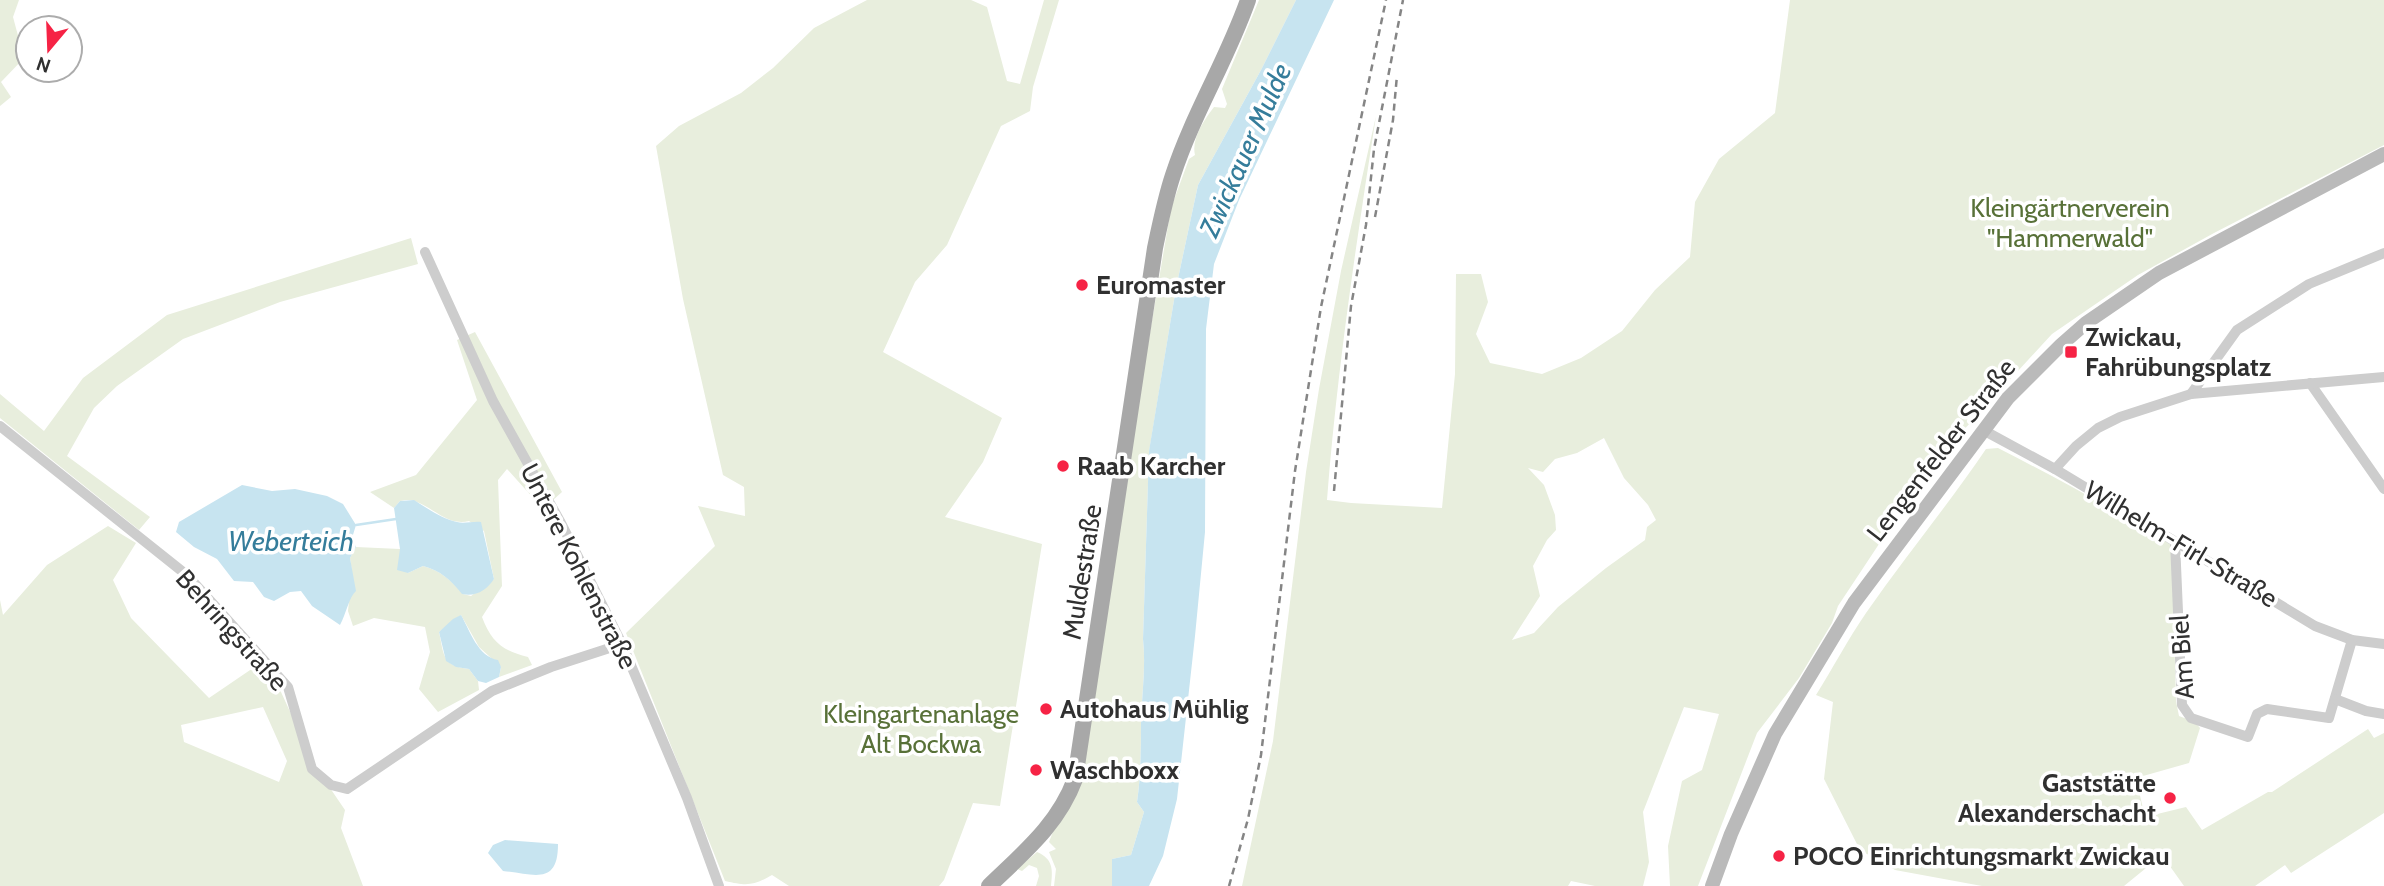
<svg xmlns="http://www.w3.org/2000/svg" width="2384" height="886" font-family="Cabin,sans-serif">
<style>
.green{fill:#e8eedd;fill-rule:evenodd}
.water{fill:#c7e4f0}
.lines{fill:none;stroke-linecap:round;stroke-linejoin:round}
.stream{stroke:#c7e4f0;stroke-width:2.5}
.minor{stroke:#cdcdcd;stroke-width:10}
.secondary{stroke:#bababa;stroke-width:14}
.primary{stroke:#a8a8a8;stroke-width:16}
.rail{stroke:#858585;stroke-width:2.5;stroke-dasharray:7 5;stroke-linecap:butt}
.poi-dot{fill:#f62345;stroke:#fff;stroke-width:2.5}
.labels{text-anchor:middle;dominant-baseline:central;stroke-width:7;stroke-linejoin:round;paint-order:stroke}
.park-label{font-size:26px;fill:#587138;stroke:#fff}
.poi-label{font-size:26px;font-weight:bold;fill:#303030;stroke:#fff;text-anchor:start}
.street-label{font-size:26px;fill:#303030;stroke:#fff}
.water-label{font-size:28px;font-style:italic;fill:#357d9b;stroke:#fff}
</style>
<rect width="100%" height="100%" fill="#fff"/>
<!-- green -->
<g class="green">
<path d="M0,0h19l-6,17 11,41 -23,24 10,15 -11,9z"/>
<path d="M867,0h104l16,7 20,74 13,3 24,-84h15l-26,87 -3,24 -29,15 -54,119 -32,37 -32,70 119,66 -19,44 -38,55 97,27 -42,262 -27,-3 -29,77 -5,6h-150l-17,-11c-19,11 -25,11 -47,6l-99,-248 89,-87 -17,-40 47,10 -1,-29 -21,-12 -40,-176 -27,-153 23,-20 62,-33 32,-25 41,-40z"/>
<path d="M1259,0h37l-35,70 -63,115 -22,103 -27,164 -6,187c3,28 -1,54 -2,82 0,27 0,53 -4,81l7,10 -13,43 -19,4v27h-58l2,-17 -7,-17 7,-3 -7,-7 7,-18 15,-23 100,-593 18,-49 6,-4c-4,-16 9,-35 19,-48l11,1 2,-4 -5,-15z"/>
<path d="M1790,0h594v145l-170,88 -76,42 -86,59 -92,100 -79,107 -43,65 -6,17 -33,55 -42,55 -59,153h-28l-2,-40 14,-65 20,-11 17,-56 -35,-7 -41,105 6,50 -6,24h-48l-24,-5 -3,5h-326l31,-145 33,-269 13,-83 22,-118 35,-155c-20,128 -39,255 -49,384l24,3 91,5 13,-134 1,-100h25l7,28 -12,32 14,29 52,11 39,-16 41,-27 33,-41 35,-33 5,-55 24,-43 56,-46zM1604,438l20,40 24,27 8,15 -9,7 -2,13 -39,28 -48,39 -24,26 -22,7 28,-44 -7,-30 14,-26 9,-10 -1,-15 -11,-30 -16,-17 15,4 12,-13 22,-6z"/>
<path d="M411,238l7,26 -138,38 -97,37 -66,47 -23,22 -27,48 83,61 -11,13 -139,-112v-24l44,37 39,-53 84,-63z"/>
<path d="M475,332l87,160 -19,17 -36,-40 -9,11 4,106 -20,31c9,24 20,34 46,40l4,8 -33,12 2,-10 -22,-20 -18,-32 -22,17c5,23 3,34 30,37l9,12 1,9 -41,22 -19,-23 11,-37 -5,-25 -51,-9 -21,8 -5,-15 4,-39 -2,-14 6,-11 44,2 8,24 15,-7c18,5 28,14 40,28l8,2 23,-17 -10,-48 -15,-10c-21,5 -34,-12 -52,-19 -5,-3 -12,-2 -17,-1l-6,7 -24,-16 46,-17 61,-75 -20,-60z"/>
<path d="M1998,448c59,30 117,62 174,97l4,156 3,15 16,6 5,6 -11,35 -53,15 9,39 41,-10 16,23 66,-38h4l96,-63 6,9 10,-5v80l-93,60 -6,-8 -30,21h-71l-22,-31 -38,31h-142l-87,-16 -35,-20 -36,-71 9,-77 -17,-7c17,-27 32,-56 50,-82 39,-56 82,-108 120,-164z"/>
<path d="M108,526l28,17 -23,37 18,38 78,80 50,-34 22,28 34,74 30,44 -4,18 22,58h-363v-286l3,15 44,-50zM263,707l24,54 -8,21 -95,-40 -3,-17z"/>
<path d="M1037,852c16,7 16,17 14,34h-15l3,-10 -2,-8 -8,-3 -7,6 -5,-2z"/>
</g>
<!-- water -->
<g class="water">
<path d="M1296,0h38l-95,200 -25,64 -8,65 -1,203 -10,104 -18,163 -14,57 -14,30h-37v-27l19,-4 13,-43 -7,-10c4,-27 4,-54 4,-81 1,-28 5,-54 2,-82l6,-188 27,-163 22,-103 63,-115z"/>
<path d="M242,485l30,6 23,-2 32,7 16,8 13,21 -4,13 4,9 -6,11 6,33c-7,6 -10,23 -16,34l-28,-19 -11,-15 -11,1 -16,9 -10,-4 -11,-15 -19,-1 -17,-22 -23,-12 -18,-15 3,-10z"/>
<path d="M414,500c13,8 28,19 43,22 7,2 16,-1 24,0l13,57c-7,11 -18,18 -32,15 -11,-14 -21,-23 -39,-28l-15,7 -11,-3 3,-21 -6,-41 6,-7z"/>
<path d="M461,615c9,16 17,42 37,45l3,7 -2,10 -13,6 -8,-2 -9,-12 -13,-2 -10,-6 -7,-29 14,-13z"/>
<path d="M505,840l53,4c0,42 -24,30 -55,27l-15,-18 5,-8z"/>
</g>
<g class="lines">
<!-- stream -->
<path class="stream" d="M356,525l40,-6"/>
<!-- minor -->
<g class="minor">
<path d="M425,252l68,149 68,122 61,121 65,154 32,88"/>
<path d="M2310,383l74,106"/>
<path d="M2191,394l46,-64 72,-46 75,-31"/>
<path d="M0,426l188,150 100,111 24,82 19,16 16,4 145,-98 59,-24 71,-23"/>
<path d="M1983,430l72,39 260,157 37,14 32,4"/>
<path d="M2055,469l21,-23 22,-18 22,-11 71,-23 193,-17"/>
<path d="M2175,542l7,163 9,13 57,19 9,-23 10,-5 62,9 23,-78"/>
<path d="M2335,699l31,12 18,3"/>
</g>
<!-- secondary -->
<path class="secondary" d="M1712,886l19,-52 44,-100 79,-131 154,-205 53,-53 25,-22 73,-50 225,-119"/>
<!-- primary -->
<path class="primary" d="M989,886c34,-33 69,-61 86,-107l80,-531c5,-24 10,-49 18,-73 20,-61 54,-115 75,-175"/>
<!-- rail -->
<g class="rail">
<path d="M1375,217l18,-97 4,-45"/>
<path d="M1334,491l17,-185 15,-81 8,-76 29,-149"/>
<path d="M1229,886l19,-67 13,-64 34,-284 26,-164 65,-307"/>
</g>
</g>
<!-- markers -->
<g class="poi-dot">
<circle cx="1082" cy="285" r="7"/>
<rect x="2064" y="345" width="14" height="14" rx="3.5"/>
<circle cx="1063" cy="466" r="7"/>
<circle cx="1046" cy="709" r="7"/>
<circle cx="1036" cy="770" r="7"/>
<circle cx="2170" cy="798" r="7"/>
<circle cx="1779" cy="856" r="7"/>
</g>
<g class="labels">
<!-- park labels -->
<g class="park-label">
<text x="2070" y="208">Kleingärtnerverein<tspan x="2070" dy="30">"Hammerwald"</tspan></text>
<text x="921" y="714">Kleingartenanlage<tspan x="921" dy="30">Alt Bockwa</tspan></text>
</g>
<!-- poi labels -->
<g class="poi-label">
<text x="1096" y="285">Euromaster</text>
<text x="2085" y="337">Zwickau,<tspan x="2085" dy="30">Fahrübungsplatz</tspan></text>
<text x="1077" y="466">Raab Karcher</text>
<text x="1060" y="709">Autohaus Mühlig</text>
<text x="1050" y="770">Waschboxx</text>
<text x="2156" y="783" text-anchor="end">Gaststätte<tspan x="2156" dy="30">Alexanderschacht</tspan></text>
<text x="1793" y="856">POCO Einrichtungsmarkt Zwickau</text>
</g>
<!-- street labels -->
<g class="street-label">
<text transform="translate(1941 450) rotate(-52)">Lengenfelder Straße</text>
<text transform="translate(2181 544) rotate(31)">Wilhelm-Firl-Straße</text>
<text transform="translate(579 566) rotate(63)">Untere Kohlenstraße</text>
<text transform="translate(1082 572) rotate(-81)">Muldestraße</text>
<text transform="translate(232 630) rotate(48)">Behringstraße</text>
<text transform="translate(2182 657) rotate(-94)">Am Biel</text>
</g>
<!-- water labels -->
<g class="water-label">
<text transform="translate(1245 150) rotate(-66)">Zwickauer Mulde</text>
<text x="291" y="541">Weberteich</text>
</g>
</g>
<!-- north arrow -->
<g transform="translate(49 49) rotate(199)"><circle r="33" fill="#ffffff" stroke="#acacac" stroke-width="2"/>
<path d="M0-5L12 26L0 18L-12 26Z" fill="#f62345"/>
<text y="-10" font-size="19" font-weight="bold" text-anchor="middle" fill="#303030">N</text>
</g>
</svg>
